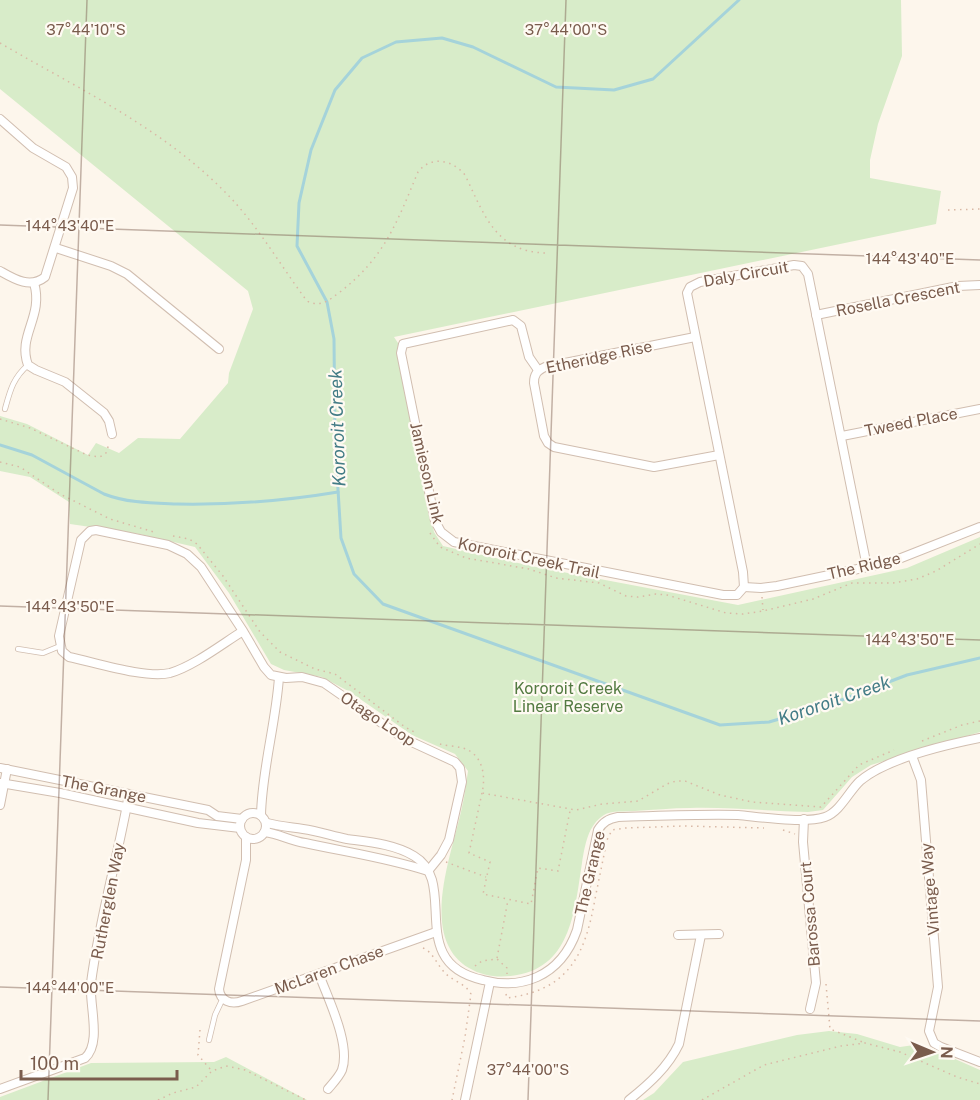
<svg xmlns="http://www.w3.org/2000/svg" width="980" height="1100" font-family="'Public Sans',sans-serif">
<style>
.green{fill:#d8ecc9}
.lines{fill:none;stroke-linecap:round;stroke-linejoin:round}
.stream{stroke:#a5d3da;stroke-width:3}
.lane-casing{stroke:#d1beb0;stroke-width:6}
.street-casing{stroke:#d1beb0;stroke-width:10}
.path{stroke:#d9b8a5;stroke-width:1.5;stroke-dasharray:1.5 4.5;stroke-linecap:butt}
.lane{stroke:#fff;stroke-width:4.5}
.street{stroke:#fff;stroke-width:8}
.ticks{fill:none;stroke:#7a5c4d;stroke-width:1.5;stroke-opacity:0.45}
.labels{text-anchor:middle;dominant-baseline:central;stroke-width:4.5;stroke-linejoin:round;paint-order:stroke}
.street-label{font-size:16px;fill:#7a5c4d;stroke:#fffaf3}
.park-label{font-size:16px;fill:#537a41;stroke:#fffaf3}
.water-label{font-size:18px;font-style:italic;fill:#437c86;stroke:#fffaf3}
.ticks-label{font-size:15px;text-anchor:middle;fill:#7a5c4d;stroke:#fffaf3;stroke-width:4.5;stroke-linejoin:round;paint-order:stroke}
</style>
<rect width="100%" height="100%" fill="#fdf6ec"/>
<!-- green -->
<g class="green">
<path d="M0,0h901l1,56 -24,68 -8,36v18l71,13 -5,33 -542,113 4,6 15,93 21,96 9,14 93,21 202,38 169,-37 73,-31v195l-109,33 -19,12 -29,33 -15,2c-39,-1 -79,-5 -118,-4 -18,0 -37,2 -55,3 -9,1 -24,-1 -31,4 -16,10 -19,30 -22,48 -7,44 -10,103 -65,112 -16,3 -33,2 -48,-7 -52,-31 -16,-116 -7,-161 3,-12 4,-24 6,-36l-13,-17 -43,-19 -62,-43 -28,-15 -38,-7 -13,-6 -42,-71 -34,-46 -56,-13 -69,-10 -1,-22 -39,-25 -30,-6v-55l27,8 61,31 8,-12 23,10 19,-15 42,1 48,-56 1,-10 24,-64 -5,-18 -248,-202z"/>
<path d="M829,1031l28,3 43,13 21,-3 59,26v30h-337l11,-7 29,-31 114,-27z"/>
<path d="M226,1057l81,43h-307v-3l91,-34 123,-1z"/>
</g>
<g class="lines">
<!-- stream -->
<g class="stream">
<path d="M739,0l-86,79 -39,11 -58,-3 -83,-40 -31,-9 -46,4 -34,16 -27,32 -24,60 -12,53 -2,43 30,56 7,37 1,102 6,97 13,36 29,30 337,121 49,-3 62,-18 76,-29 73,-17"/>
<path d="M0,445l32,10 72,39c23,9 48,9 73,10 54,1 107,-3 161,-12"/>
</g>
<defs>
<g id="lane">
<path d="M5,409c5,-18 8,-31 23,-44"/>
<path d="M18,649l25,4 17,-7"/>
<path d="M209,1040l6,-25 8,-17"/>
</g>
<g id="street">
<path d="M0,119l33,29 33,19 6,10 1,11 -28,89c-15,12 -31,2 -45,-6"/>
<path d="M56,248l55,18 16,8 92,75"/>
<path d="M34,283c10,34 -17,52 -6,82l8,5 29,12 39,31 5,8 3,13"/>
<path d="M816,315l142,-29 22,-1"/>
<path d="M695,337l-150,30c-8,4 -11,7 -11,16l10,53 4,7 6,4 100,20 65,-12"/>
<path d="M538,370l-9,-13 -8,-31 -8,-6 -110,24 -2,9 34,168 6,11 13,10 269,53h14l7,-8"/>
<path d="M842,436l138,-27"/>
<path d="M744,587l-1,-15 -56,-279 3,-6 10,-5 94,-17 8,1 6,8 59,293"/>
<path d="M744,587l17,1 16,-2 114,-24 89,-35"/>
<path d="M243,631c-21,13 -49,35 -73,42 -24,6 -76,-11 -101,-16l-7,-6 -3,-15 22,-96 9,-9 6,-1 72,15 19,9 14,13 42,64 21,36 7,8 15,3 16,-1 22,6 79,55 52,24 5,6 2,14 -13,58 -8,15 -13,16"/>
<path d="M912,756l9,24 17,207 -9,44 5,12 7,4 39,15"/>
<path d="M0,768l208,42 9,6 25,3"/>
<path d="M0,783l60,10 138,30 42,5"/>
<path d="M0,805l7,-36"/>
<circle cx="253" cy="826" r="13"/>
<path d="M261,815c1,-46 15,-92 18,-138"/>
<path d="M804,819l-1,23 13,141 -6,26"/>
<path d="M267,823c12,3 23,4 36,6 15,2 29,7 44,10 22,3 47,5 67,17 46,27 -10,107 69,124 19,5 36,5 54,-3 20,-9 33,-27 40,-47l21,-100c5,-8 10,-11 20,-13 40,-1 80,-3 120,-2 22,2 66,9 87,2 15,-5 24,-26 35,-36 27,-23 85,-36 120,-43"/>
<path d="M265,832c14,2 26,9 40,11 41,9 83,15 123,28"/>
<path d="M246,837v23l-27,129c1,12 12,16 23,12l194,-69"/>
<path d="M678,935l41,-1"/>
<path d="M319,974c9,25 32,70 23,96 -3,7 -9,13 -14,19"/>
<path d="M0,1089l85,-31c17,-15 4,-53 6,-75 8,-63 27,-126 38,-189"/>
<path d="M465,1100l25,-118"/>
<path d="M629,1100c20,-16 39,-33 50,-56l22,-109"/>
</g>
</defs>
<!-- lane casing -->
<use href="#lane" class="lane-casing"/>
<!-- street casing -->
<use href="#street" class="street-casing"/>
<!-- path -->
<g class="path">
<path d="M0,43c77,45 161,84 225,149 32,32 55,73 82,109 14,7 22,-1 33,-9 45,-35 57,-70 78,-120 13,-17 35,-12 47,3 19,39 30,77 81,78"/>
<path d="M948,210l32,-1"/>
<path d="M0,419l30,9 57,27 13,2 6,-4 3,-9"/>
<path d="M0,462l20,5 40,27 50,25 44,13"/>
<path d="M430,533l10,14 26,11 63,11 27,9 43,5 27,13 12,1 18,-3 11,1 59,18 17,1 20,-3 50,-12 39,-16h41l24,-4 19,-8 44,-27"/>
<path d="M173,536l16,3 8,5 26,32 37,56 20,20 35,17 20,5 70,53 11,6"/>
<path d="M762,597l1,13"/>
<path d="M922,741l40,-16 18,-4"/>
<path d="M440,744c7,2 16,2 23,4 20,6 23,28 19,45l94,17 26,-6 36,-3 29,-17 9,-3h9l35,14 32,7 69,5 38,-42 35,-15"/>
<path d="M482,793l-13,60 21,9 -7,32 48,10 7,-36 20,3 12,-60"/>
<path d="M783,830l12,4"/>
<path d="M446,862l40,15"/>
<path d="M423,948c10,4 14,17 22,25 8,8 21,11 26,21l-6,43 -13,63"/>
<path d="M497,958l11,-58"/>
<path d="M475,966l7,-5 15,-2 10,9v6"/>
<path d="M826,984l4,45 35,14"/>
<path d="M506,994l1,4c62,-8 78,-43 88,-99 4,-20 8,-39 12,-59l5,-10 13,-2 59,-2 80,2"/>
<path d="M200,1030l-2,25 13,15"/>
<path d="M158,1100l15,-7 23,-6 16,-16 14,-5 19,4 61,30"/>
<path d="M702,1100l62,-35 77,-19 24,-3 35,9 57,25 23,7"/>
</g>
<!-- lane -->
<use href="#lane" class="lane"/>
<!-- street -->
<use href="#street" class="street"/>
</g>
<!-- ticks -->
<path class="ticks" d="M0,225l980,35M0,606l980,34M0,987l980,34M48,1100l39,-1100M528,1100l38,-1100"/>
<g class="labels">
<!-- street labels -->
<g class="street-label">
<text transform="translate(746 274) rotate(-10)">Daly Circuit</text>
<text transform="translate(898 299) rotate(-11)">Rosella Crescent</text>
<text transform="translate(599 357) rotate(-12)">Etheridge Rise</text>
<text transform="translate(911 422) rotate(-11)">Tweed Place</text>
<text transform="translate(427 473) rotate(77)">Jamieson Link</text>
<text transform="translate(529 558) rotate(12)">Kororoit Creek Trail</text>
<text transform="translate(864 566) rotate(-13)">The Ridge</text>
<text transform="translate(378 719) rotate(33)">Otago Loop</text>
<text transform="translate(104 789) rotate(11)">The Grange</text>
<text transform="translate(590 873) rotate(-77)">The Grange</text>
<text transform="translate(930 889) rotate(-95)">Vintage Way</text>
<text transform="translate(108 901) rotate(-79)">Rutherglen Way</text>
<text transform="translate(810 914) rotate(-95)">Barossa Court</text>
<text transform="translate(329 970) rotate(-20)">McLaren Chase</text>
</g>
<!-- park labels -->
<g class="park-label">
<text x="568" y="688">Kororoit Creek<tspan x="568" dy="18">Linear Reserve</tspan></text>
</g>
<!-- water labels -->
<g class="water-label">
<text transform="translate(337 428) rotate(-92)">Kororoit Creek</text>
<text transform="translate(834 700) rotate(-19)">Kororoit Creek</text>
</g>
</g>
<g class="ticks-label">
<text x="86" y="35">37°44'10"S</text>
<text x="566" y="35">37°44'00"S</text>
<text x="70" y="231">144°43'40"E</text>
<text x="910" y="264">144°43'40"E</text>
<text x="70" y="612">144°43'50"E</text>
<text x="910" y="645">144°43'50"E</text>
<text x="70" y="993">144°44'00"E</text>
<text x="528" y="1075">37°44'00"S</text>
</g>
<!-- north arrow -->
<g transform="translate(932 1052) rotate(92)" stroke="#fffaf3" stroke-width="4.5" paint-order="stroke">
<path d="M0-4.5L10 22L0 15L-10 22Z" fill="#7a5c4d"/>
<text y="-9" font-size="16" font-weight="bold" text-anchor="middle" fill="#7a5c4d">N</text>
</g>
<!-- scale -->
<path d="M21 1070v9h156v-9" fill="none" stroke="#7a5c4d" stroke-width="3"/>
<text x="30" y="1070" font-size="18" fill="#7a5c4d" stroke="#fffaf3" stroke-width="4.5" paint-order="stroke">100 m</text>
</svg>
